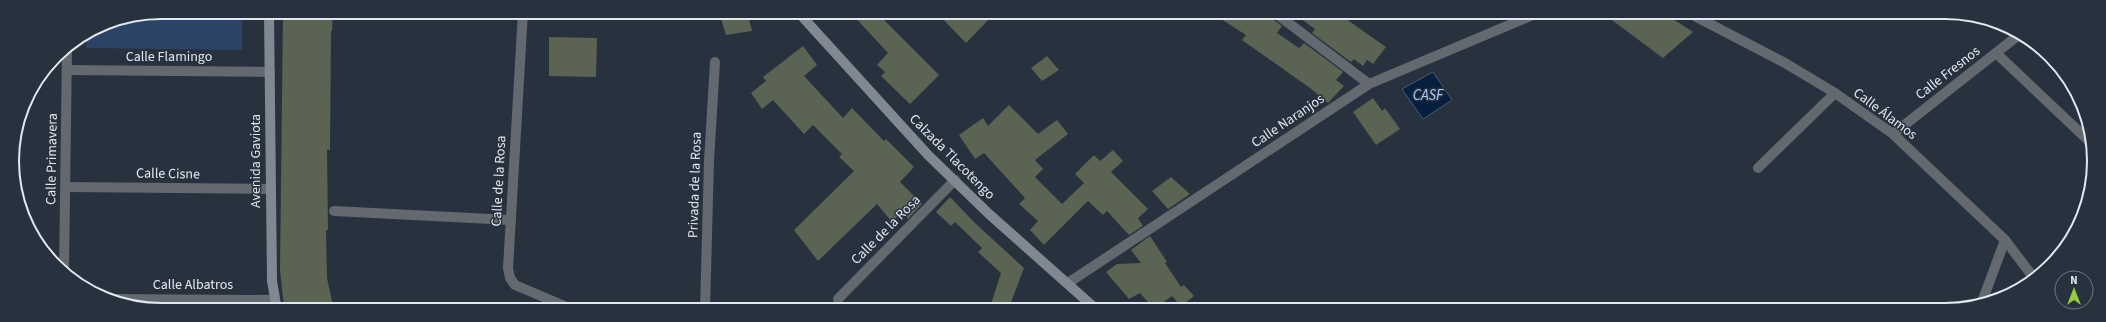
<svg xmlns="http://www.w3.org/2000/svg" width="2106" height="322" font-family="'Source Sans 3',sans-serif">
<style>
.green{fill:#2a4366}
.water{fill:#071f3f;stroke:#485b74}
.building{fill:#5b6353}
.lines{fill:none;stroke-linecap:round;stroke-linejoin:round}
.street{stroke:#64686f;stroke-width:10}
.secondary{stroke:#808892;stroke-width:10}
.labels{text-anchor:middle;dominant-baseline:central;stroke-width:3;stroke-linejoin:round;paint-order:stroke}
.street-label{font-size:14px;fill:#e1e8f0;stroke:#28313e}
.water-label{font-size:15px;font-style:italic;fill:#a8cafc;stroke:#28313e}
.rim{fill:none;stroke:#e1e8f0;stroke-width:2}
</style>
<rect width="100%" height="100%" fill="#28313e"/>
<!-- green -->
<path class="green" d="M161,12h81v38l-156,-2 1,-13 17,-12z"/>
<!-- water -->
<path class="water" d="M1433,72l19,28 -29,19 -21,-30z"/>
<!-- building -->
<g class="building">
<path d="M283,12h50l-1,19h-1l-1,119h-3l1,80h-2l1,48 7,32h-49l-2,-12 -3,-28z"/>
<path d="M719,12h28l5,19 -26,4z"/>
<path d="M850,12h26l63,63 -29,29 -29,-28 4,-4 -8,-7 11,-12z"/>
<path d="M936,12h60l-30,31z"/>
<path d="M1210,12h58l2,5 12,9 -5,7 22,15 5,-5 39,29 -7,8 8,6 -16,17 -18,-15 -68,-48 4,-5z"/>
<path d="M1285,12h51l50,35 -13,17 -6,-4 -4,6 -9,-7 -3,3 -39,-29 3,-4 -22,-16 -3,3z"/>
<path d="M1601,12h61l31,20 -30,26z"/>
<path d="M549,37l48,1 -1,39 -47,-1z"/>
<path d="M803,46l14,19 -13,11 39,42 9,-10 32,33 2,-2 28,28 -14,15 22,22 -14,15 -6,-7 -10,10 -15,-18 -59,57 -24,-31 60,-59 -15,-14 3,-3 -29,-29 -9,9 -31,-34 -11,9 -11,-16 15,-12 -3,-4z"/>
<path d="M1047,56l12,14 -17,11 -11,-13z"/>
<path d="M1373,98l9,13 3,-3 15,21 -24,16 -23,-33z"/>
<path d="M1009,105l29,29 19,-14 11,14 -33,26 8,9 -8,8 27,27 22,-21 -9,-9 19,-19 6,6 13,-11 10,11 -12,11 37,37 -10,9 5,8 -14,9 -22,-24 -4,4 -15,-14 -44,44 -14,-15 8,-9 -19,-17 6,-6 -41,-45 -9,6 -16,-24 24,-17 5,8z"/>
<path d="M1171,177l19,17 -22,15 -16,-18z"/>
<path d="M950,197l25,26 49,45 -16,42h-19l12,-37 -23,-21 4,-4 -27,-26 -4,4 -15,-14z"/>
<path d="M1150,236l17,26 -2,1 16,24 3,-2 10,11 -13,10 -9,-10 -18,13 -14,-16 -11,6 -23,-27 11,-8 24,-1 -10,-13z"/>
</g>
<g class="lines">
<!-- street -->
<g class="street">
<path d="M523,12l-15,256 2,10 5,7 59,25"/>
<path d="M1274,12l95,72"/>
<path d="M1687,12l98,51 50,30 58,41 112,106 29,38"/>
<path d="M1996,53l93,88"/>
<path d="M67,70l203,2"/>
<path d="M1893,134l127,-100"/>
<path d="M1758,168l77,-75"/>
<path d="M66,187l204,2"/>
<path d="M334,211l177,9"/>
<path d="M64,271l3,-223"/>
<path d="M1068,283l301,-199 171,-72"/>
<path d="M110,299l165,1"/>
<path d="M838,299l117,-119"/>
<path d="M1982,302l23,-62"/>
<path d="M705,310l4,-149 6,-99"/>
</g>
<!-- secondary -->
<g class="secondary">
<path d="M269,12l3,269 5,29"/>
<path d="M798,12l130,143 61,59 108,96"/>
</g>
</g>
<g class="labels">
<!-- street labels -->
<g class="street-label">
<text x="169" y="57">Calle Flamingo</text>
<text transform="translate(1948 73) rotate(-38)">Calle Fresnos</text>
<text transform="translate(1885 114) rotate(37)">Calle Álamos</text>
<text transform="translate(1288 121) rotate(-34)">Calle Naranjos</text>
<text transform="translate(952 157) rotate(45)">Calzada Tlacotengo</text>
<text transform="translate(52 159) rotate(-89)">Calle Primavera</text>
<text transform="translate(256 161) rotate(-90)">Avenida Gaviota</text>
<text transform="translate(168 174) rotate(1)">Calle Cisne</text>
<text transform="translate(499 181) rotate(-87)">Calle de la Rosa</text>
<text transform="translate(695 185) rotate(-88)">Privada de la Rosa</text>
<text transform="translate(886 230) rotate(-45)">Calle de la Rosa</text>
<text x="193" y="285">Calle Albatros</text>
</g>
<!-- water labels -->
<g class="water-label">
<text x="1428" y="95">CASF</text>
</g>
</g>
<!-- crop -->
<path d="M0 0H2106V322H0ZM161 19H1945A142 142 0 0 1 2087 161V161A142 142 0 0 1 1945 303H161A142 142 0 0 1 19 161V161A142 142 0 0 1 161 19Z" fill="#28313e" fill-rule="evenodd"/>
<path class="rim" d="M161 19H1945A142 142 0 0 1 2087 161V161A142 142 0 0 1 1945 303H161A142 142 0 0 1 19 161V161A142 142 0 0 1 161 19Z"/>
<!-- north arrow -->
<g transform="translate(2074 290)"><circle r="19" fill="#28313e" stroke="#727a85"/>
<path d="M0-3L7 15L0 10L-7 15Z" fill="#95cc3b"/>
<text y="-6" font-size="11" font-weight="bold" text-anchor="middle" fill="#e1e8f0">N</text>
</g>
</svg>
